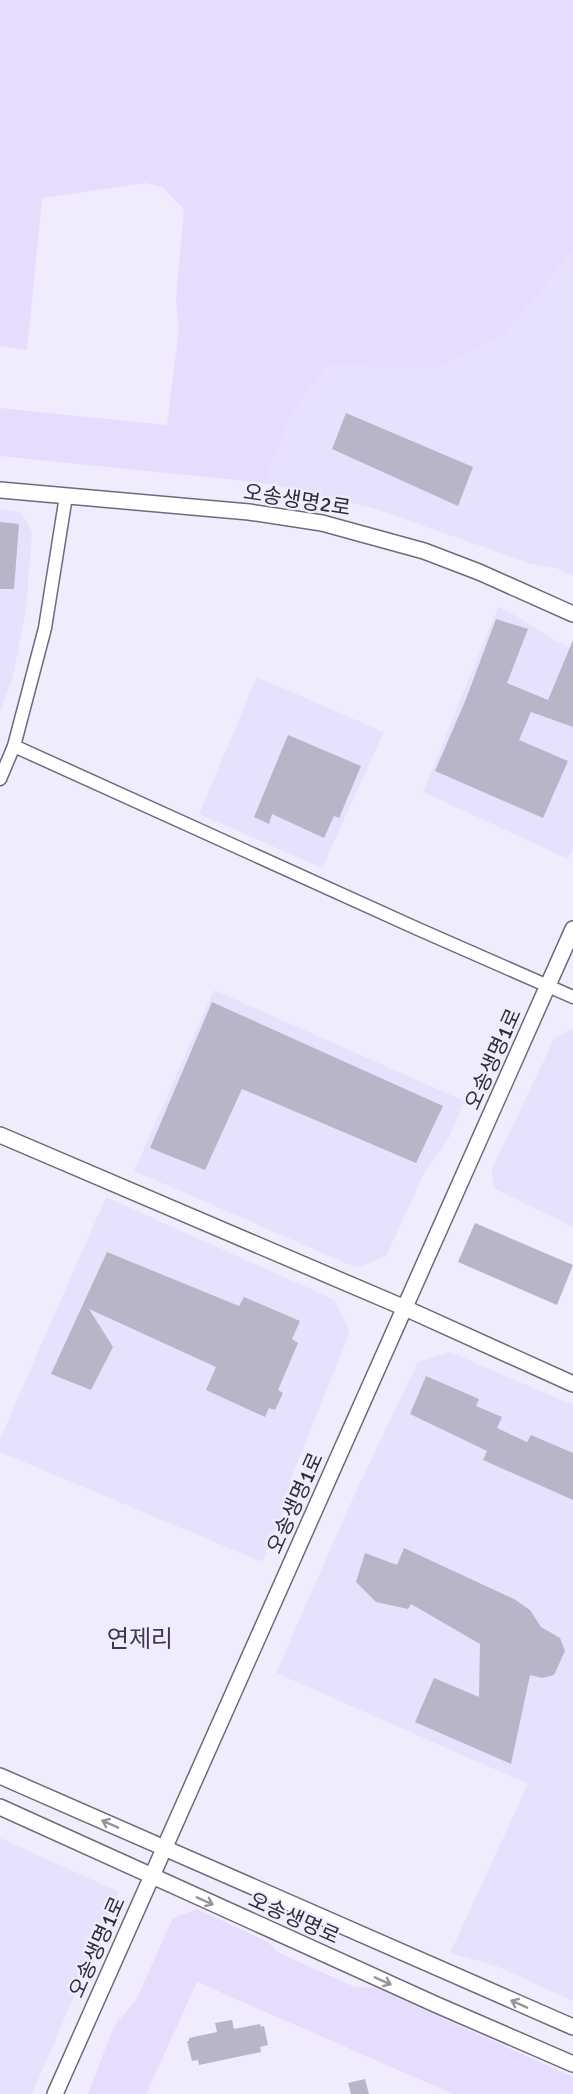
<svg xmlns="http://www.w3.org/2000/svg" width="573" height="2094" font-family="Signika,'Noto Sans KR',sans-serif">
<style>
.built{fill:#e8e1fd}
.green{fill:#e5dcfe}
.building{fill:#b9b4c8}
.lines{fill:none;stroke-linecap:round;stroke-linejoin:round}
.minor-casing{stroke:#6e697c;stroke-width:15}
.tertiary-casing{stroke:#6e697c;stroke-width:18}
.minor{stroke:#fff;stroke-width:12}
.tertiary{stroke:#fff;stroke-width:15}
.oneway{stroke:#96969a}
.labels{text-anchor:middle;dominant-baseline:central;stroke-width:4.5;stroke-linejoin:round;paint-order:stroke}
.street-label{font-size:21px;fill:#2e2c34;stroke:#f1ecfd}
.quarter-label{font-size:24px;fill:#3e3a4a;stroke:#f1ecfd}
</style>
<rect width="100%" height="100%" fill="#f1ecfd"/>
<!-- built -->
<g class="built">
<path d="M573,250v326l-17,-8 -25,-4 -158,-56 -108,-25 24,-66 37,-50 28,-1 200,-95z"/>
<path d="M0,509l21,3 11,20 -6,78 -13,67 -13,35z"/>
<path d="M498,607l12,5 44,28 19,9v201l-5,9 -145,-67z"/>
<path d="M257,677l127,55 -62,136 -123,-54z"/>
<path d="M214,990l250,111 -15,37 -25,35 -37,82 -30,13 -223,-97z"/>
<path d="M573,1029v198l-78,-38 -4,-18 64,-134z"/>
<path d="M106,1197l229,103 15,32 -58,144 -9,35 -21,51 -262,-110v-13z"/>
<path d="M450,1352l123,53v596l-77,-35 -46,-13 78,-169 -252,-111 75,-171 67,-140z"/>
<path d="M0,1838l119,54 -87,202h-32z"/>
</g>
<!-- green -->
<g class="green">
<path d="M0,0h573v250l-68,84 -74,35 -77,-3 -28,1 -37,50 -24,66 -265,-27v-48l167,17 12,-96 -3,-30 8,-90 -21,-21 -17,-5 -104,15 -15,152 -27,-4z"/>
<path d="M197,1909l71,33 9,10 78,35 21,1 197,89v17h-120l-256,-112 -51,112h-58l26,-68 22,-26 37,-82z"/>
</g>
<!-- building -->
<g class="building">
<path d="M346,413l127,54 -15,39 -126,-57z"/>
<path d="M0,522l19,2 -5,65h-14z"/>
<path d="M496,619l32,10 -21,54 41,17 25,-60v87l-42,-15 -12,28 49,21 -25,57 -108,-47 31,-72z"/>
<path d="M288,735l73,31 -22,52 -5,-2 -10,22 -52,-24 -3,10 -15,-7z"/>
<path d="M212,1002l231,104 -27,57 -174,-74 -37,81 -55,-22z"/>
<path d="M475,1223l98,42 -16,40 -99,-43z"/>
<path d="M107,1252l132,54 5,-9 56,24 -8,18 6,4 -20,47 5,3 -8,17 -6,-2 -4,9 -59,-27 10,-23 -127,-58 24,38 -22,43 -40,-16z"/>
<path d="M426,1376l53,23 -3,7 26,11 -5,11 30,14 4,-7 42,18v47l-90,-40 4,-9 -77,-37z"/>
<path d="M404,1548l110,51 16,11 11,17 19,11 5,13 -11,24 -12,3 -12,-3 -19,89 -96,-42 19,-44 45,19 1,-53 -69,-40 -3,5 -32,-7 -20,-20 9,-29 32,12z"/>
<path d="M232,2020l2,9 26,-5 1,3 3,-1 4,19 -8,2 1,5 -62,13 -1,-5 -6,1 -5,-20h2v-3l28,-6 -2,-9z"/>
<path d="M365,2079l4,15h-18l-3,-11z"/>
</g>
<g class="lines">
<defs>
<g id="minor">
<path d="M14,746l404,183 155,68"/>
<path d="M0,779l14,-33 31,-118 21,-132"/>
</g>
<g id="tertiary">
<path d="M0,490l249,22 73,11 102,28 55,21 94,42"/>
<path d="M0,1135l405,173 168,76"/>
<path d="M0,1776l573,251"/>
<path d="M0,1807l437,198 136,59"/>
<path d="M55,2094l518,-1165"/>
</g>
</defs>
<!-- minor casing -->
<use href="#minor" class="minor-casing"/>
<!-- tertiary casing -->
<use href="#tertiary" class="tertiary-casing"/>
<!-- minor -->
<use href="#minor" class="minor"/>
<!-- tertiary -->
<use href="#tertiary" class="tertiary"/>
</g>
<!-- one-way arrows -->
<defs><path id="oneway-shaft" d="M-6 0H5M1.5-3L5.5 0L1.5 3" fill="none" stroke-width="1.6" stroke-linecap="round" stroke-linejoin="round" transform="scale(1.5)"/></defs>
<g class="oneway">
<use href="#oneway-shaft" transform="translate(110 1824) rotate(-156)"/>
<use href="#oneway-shaft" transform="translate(205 1901) rotate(24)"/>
<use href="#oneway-shaft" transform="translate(383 1981) rotate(24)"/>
<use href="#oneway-shaft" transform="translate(519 2004) rotate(-156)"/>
</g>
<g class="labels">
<!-- street labels -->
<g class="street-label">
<text transform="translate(297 500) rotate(9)">오송생명2로</text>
<text transform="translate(493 1059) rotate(-66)">오송생명1로</text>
<text transform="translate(295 1503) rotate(-66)">오송생명1로</text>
<text transform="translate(294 1918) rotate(24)">오송생명로</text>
<text transform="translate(97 1947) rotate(-66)">오송생명1로</text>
</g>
<!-- quarter labels -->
<g class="quarter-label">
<text x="140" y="1639">연제리</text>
</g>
</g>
</svg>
